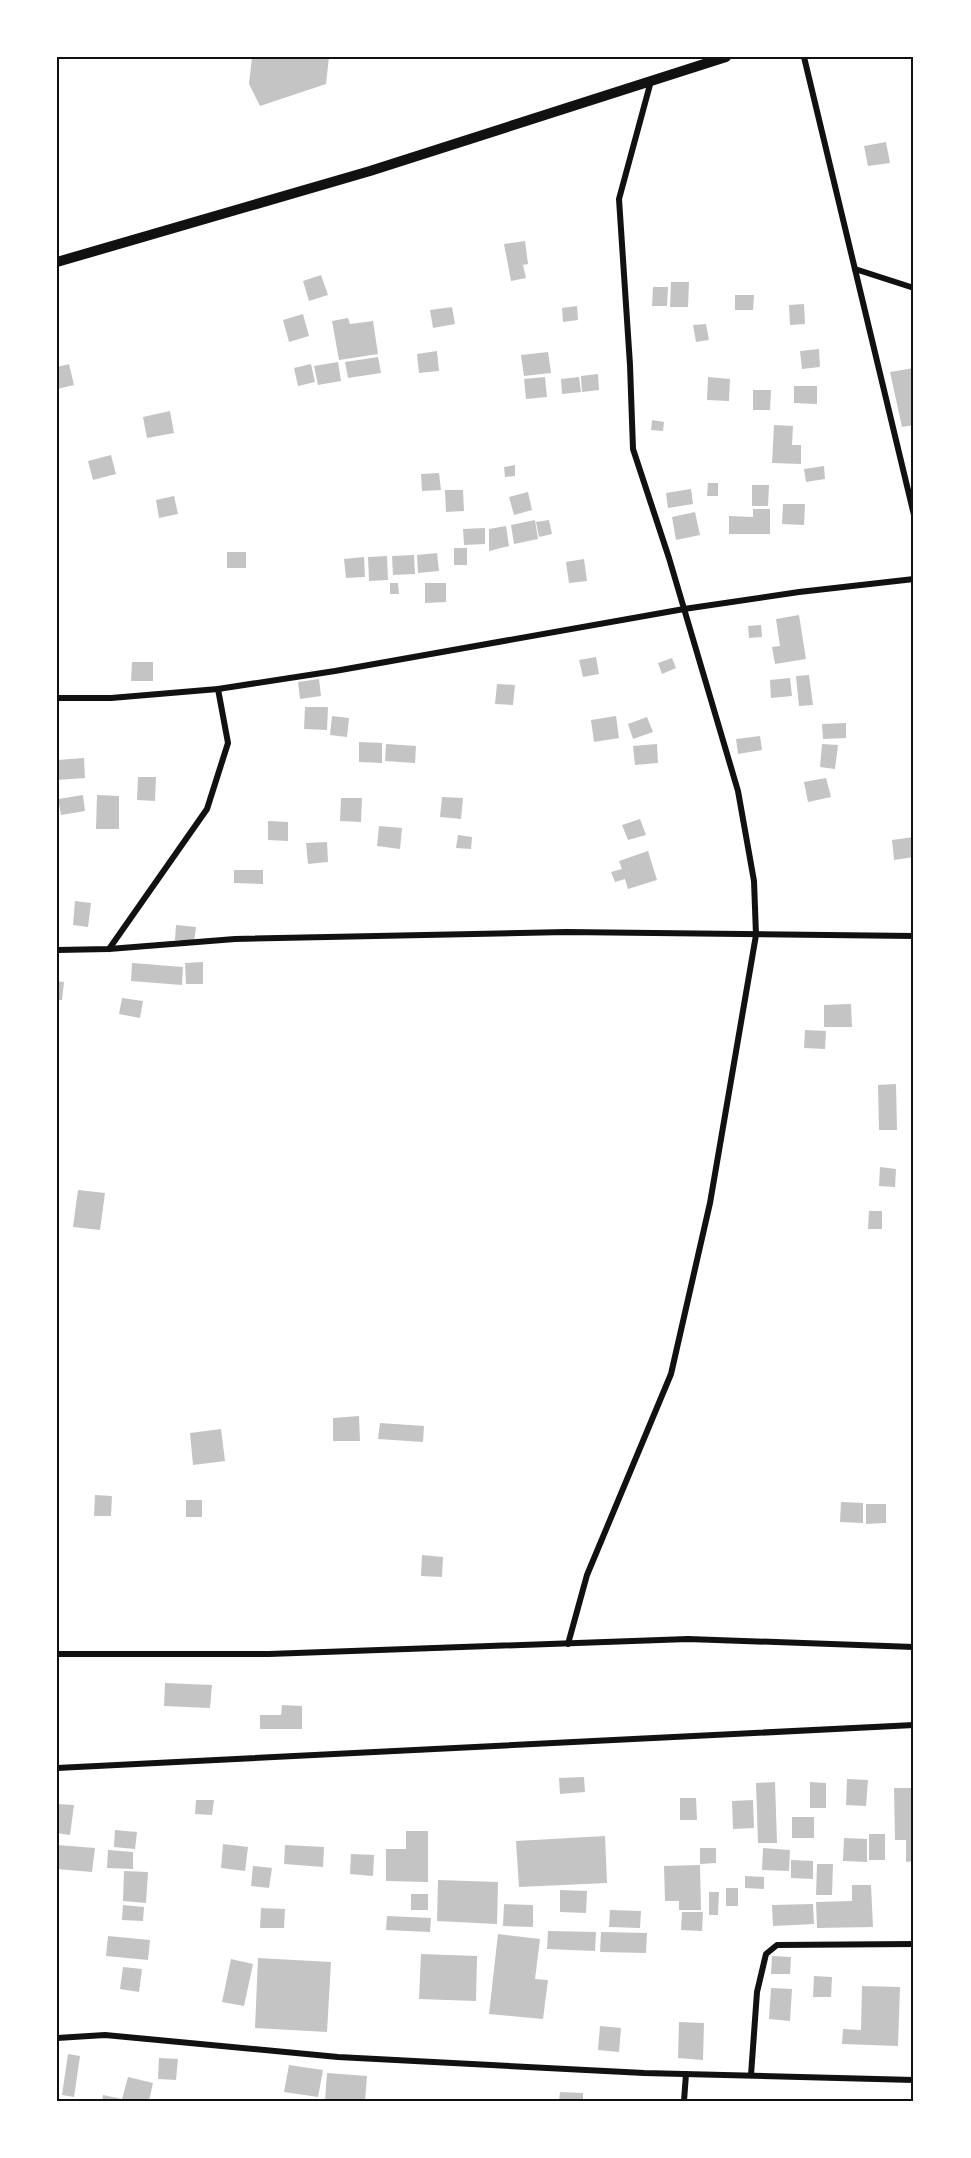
<svg xmlns="http://www.w3.org/2000/svg" width="971" height="2158" font-family="Lora,serif">
<style>
.building{fill:#c4c4c4}
.lines{fill:none;stroke-linecap:round;stroke-linejoin:round}
.minor{stroke:#111;stroke-width:6}
.tertiary{stroke:#111;stroke-width:10}
.neatline{fill:none;stroke:#111;stroke-width:2}
</style>
<rect width="100%" height="100%" fill="#fff"/>
<!-- building -->
<g class="building">
<path d="M252,57h77l-3,27 -66,22 -11,-22z"/>
<path d="M886,142l4,21 -22,3 -4,-20z"/>
<path d="M525,241l3,23 -5,1 3,13 -15,3 -7,-37z"/>
<path d="M321,275l7,20 -19,6 -6,-20z"/>
<path d="M671,282h18l-1,25h-18z"/>
<path d="M653,287h15l-1,19h-15z"/>
<path d="M735,295h19l-1,15h-18z"/>
<path d="M804,304l1,20 -15,1 -1,-20z"/>
<path d="M577,306l1,14 -15,2 -1,-14z"/>
<path d="M452,307l3,17 -22,4 -3,-18z"/>
<path d="M303,314l6,22 -20,6 -6,-22z"/>
<path d="M348,318l2,6 23,-3 5,33 -39,6 -7,-39z"/>
<path d="M706,324l3,16 -13,2 -3,-17z"/>
<path d="M819,349l1,18 -18,2 -2,-18z"/>
<path d="M437,351l2,20 -20,2 -2,-19z"/>
<path d="M548,352l3,21 -27,3 -3,-21z"/>
<path d="M378,357l3,16 -33,5 -3,-16z"/>
<path d="M338,362l3,19 -23,4 -4,-19z"/>
<path d="M69,364l5,21 -17,4v-22z"/>
<path d="M311,364l4,18 -17,4 -4,-18z"/>
<path d="M914,368v57l-12,2 -12,-55z"/>
<path d="M598,374l1,16 -17,2 -1,-16z"/>
<path d="M545,377l2,20 -21,2 -2,-20z"/>
<path d="M579,377l2,15 -19,2 -1,-15z"/>
<path d="M708,377l22,2 -1,22 -22,-1z"/>
<path d="M794,386h23v18l-23,-1z"/>
<path d="M753,390h18l-1,20h-17z"/>
<path d="M170,411l4,22 -27,5 -4,-21z"/>
<path d="M652,420l12,2 -1,9 -12,-1z"/>
<path d="M774,425l19,1 -1,19h9v19l-29,-1z"/>
<path d="M111,455l5,19 -23,6 -5,-19z"/>
<path d="M515,465v11l-10,1 -1,-10z"/>
<path d="M824,466l1,13 -19,3 -2,-13z"/>
<path d="M439,473l2,17 -19,1 -1,-17z"/>
<path d="M708,483h10v13h-11z"/>
<path d="M752,485h17l-1,21h-16z"/>
<path d="M691,489l2,15 -25,4 -2,-15z"/>
<path d="M445,490h18l1,21 -18,1z"/>
<path d="M528,492l4,18 -18,5 -5,-18z"/>
<path d="M174,496l4,18 -19,4 -3,-18z"/>
<path d="M783,504h22l-1,21 -22,-1z"/>
<path d="M753,509h17v25h-41v-18l24,1z"/>
<path d="M695,512l5,23 -24,5 -4,-23z"/>
<path d="M535,520l3,19 -24,5 -3,-19z"/>
<path d="M549,520l3,14 -13,3 -3,-15z"/>
<path d="M506,526l3,20 -20,5v-22z"/>
<path d="M485,528v16l-21,1 -1,-16z"/>
<rect x="454" y="548" width="13" height="17"/>
<rect x="227" y="552" width="19" height="16"/>
<path d="M437,553l2,18 -21,2 -1,-18z"/>
<path d="M414,555l1,19 -22,1 -1,-19z"/>
<path d="M387,556l1,24 -19,1 -1,-24z"/>
<path d="M364,557l1,20 -19,1 -2,-19z"/>
<path d="M584,559l3,22 -18,2 -3,-21z"/>
<path d="M390,583h8l1,11h-9z"/>
<path d="M425,583h21v19l-21,1z"/>
<path d="M799,615l7,44 -31,5 -3,-17 8,-1 -4,-27z"/>
<path d="M761,625l1,12 -13,1 -1,-12z"/>
<path d="M596,657l3,17 -16,3 -4,-17z"/>
<path d="M672,658l4,10 -14,6 -4,-11z"/>
<path d="M132,662h21v19h-22z"/>
<path d="M809,675l4,30 -14,1 -3,-30z"/>
<path d="M790,678l2,18 -21,2 -1,-18z"/>
<path d="M319,679l2,17 -21,3 -2,-17z"/>
<path d="M497,684l18,1 -2,20 -18,-1z"/>
<path d="M305,707h23l-1,23 -23,-1z"/>
<path d="M332,716l17,2 -2,19 -17,-2z"/>
<path d="M616,716l3,22 -25,4 -3,-22z"/>
<path d="M647,717l6,15 -20,7 -5,-15z"/>
<path d="M846,723v15l-23,1 -1,-15z"/>
<path d="M760,736l2,14 -24,4 -2,-15z"/>
<path d="M359,742l23,1v20l-23,-1z"/>
<path d="M386,744l30,2 -1,17 -30,-2z"/>
<path d="M657,744l1,19 -23,2 -2,-19z"/>
<path d="M822,744l16,1 -3,24 -15,-2z"/>
<path d="M84,758l1,20 -28,2v-20z"/>
<path d="M138,777h18l-1,24 -18,-1z"/>
<path d="M826,778l5,19 -23,5 -4,-20z"/>
<path d="M83,795l2,16 -24,4 -3,-16z"/>
<path d="M97,795l22,1v33h-23z"/>
<path d="M442,797l21,1 -2,21 -21,-2z"/>
<path d="M341,798h21l-1,24 -21,-1z"/>
<path d="M640,819l6,16 -18,5 -6,-15z"/>
<path d="M268,821l20,1v19l-20,-1z"/>
<path d="M379,826l23,2 -2,21 -23,-3z"/>
<path d="M458,835l14,2 -1,12 -15,-1z"/>
<path d="M914,837v20l-20,3 -2,-20z"/>
<path d="M327,842l1,20 -20,2 -2,-21z"/>
<path d="M648,851l9,29 -29,9 -3,-10 -10,3 -4,-10 11,-3 -3,-8z"/>
<path d="M234,870h29v14l-29,-1z"/>
<path d="M75,901l16,2 -3,24 -15,-2z"/>
<path d="M176,925l20,2 -2,15 -19,-2z"/>
<path d="M203,962v22h-17l-1,-21z"/>
<path d="M132,963l51,4 -1,18 -51,-4z"/>
<path d="M57,981l7,1 -2,18h-5z"/>
<path d="M122,998l21,3 -3,17 -21,-4z"/>
<path d="M851,1004l1,23h-28v-22z"/>
<path d="M805,1030l21,1 -1,18 -21,-1z"/>
<path d="M896,1084l1,46h-18l-1,-45z"/>
<path d="M880,1167l16,2 -1,18 -16,-1z"/>
<path d="M78,1190l27,3 -5,37 -27,-3z"/>
<path d="M869,1211h13v18h-14z"/>
<path d="M359,1416l1,25h-27v-23z"/>
<path d="M380,1423l44,3 -1,16 -45,-3z"/>
<path d="M221,1429l4,32 -32,4 -3,-32z"/>
<path d="M95,1495l17,1 -1,20h-17z"/>
<rect x="186" y="1500" width="16" height="17"/>
<path d="M841,1502l22,1v20l-23,-1z"/>
<path d="M866,1504h20v19l-20,1z"/>
<path d="M422,1555l21,2 -1,20 -21,-1z"/>
<path d="M165,1683l47,2 -2,23 -46,-2z"/>
<path d="M282,1705l20,1v23h-42v-14h21z"/>
<path d="M584,1777l1,15 -25,2 -1,-16z"/>
<path d="M847,1779l21,1 -2,26 -20,-1z"/>
<path d="M775,1782l2,61h-19l-2,-60z"/>
<path d="M810,1782l16,1v25h-16z"/>
<path d="M894,1788h20v73l-8,1v-22h-11z"/>
<path d="M680,1798h16l1,22h-17z"/>
<path d="M196,1800h18l-2,15 -17,-1z"/>
<path d="M753,1800l1,28 -21,1 -1,-28z"/>
<path d="M57,1804l17,1 -4,30 -13,-2z"/>
<rect x="792" y="1817" width="22" height="21"/>
<path d="M115,1830l22,2 -2,17 -21,-2z"/>
<path d="M406,1831h22v51l-42,-1v-32h20z"/>
<rect x="869" y="1834" width="16" height="26"/>
<path d="M605,1836l2,47 -88,4 -3,-46z"/>
<path d="M844,1838l23,1v23l-24,-1z"/>
<path d="M223,1844l25,3 -3,24 -24,-3z"/>
<path d="M57,1845l38,3 -3,24 -35,-3z"/>
<path d="M285,1845l39,2 -1,20 -39,-3z"/>
<path d="M700,1848h16v15l-16,1z"/>
<path d="M763,1848l27,2 -1,21 -27,-1z"/>
<path d="M108,1850l25,2v17l-26,-1z"/>
<path d="M351,1854l23,1 -1,21 -23,-2z"/>
<path d="M791,1860l22,1v18l-22,-1z"/>
<path d="M817,1864h16l-1,31h-16z"/>
<path d="M700,1865l1,45h-22v-9h-14l-1,-35z"/>
<path d="M253,1866l19,2 -3,20 -18,-2z"/>
<path d="M124,1871l24,1 -2,31 -23,-2z"/>
<path d="M745,1876l19,1v12l-19,-1z"/>
<path d="M438,1880l60,2 -1,42 -60,-3z"/>
<path d="M852,1885h19l2,42 -56,1 -1,-26 36,-1z"/>
<rect x="726" y="1888" width="12" height="18"/>
<path d="M560,1890l27,1 -1,22 -26,-1z"/>
<path d="M709,1892h10l-1,23h-9z"/>
<rect x="411" y="1894" width="17" height="16"/>
<path d="M504,1904l29,1v22l-30,-1z"/>
<path d="M813,1904l1,20 -41,2 -1,-21z"/>
<path d="M123,1905l21,2 -1,14 -21,-1z"/>
<path d="M261,1908l24,1 -1,19h-24z"/>
<path d="M610,1910l31,1 -1,17 -31,-1z"/>
<path d="M682,1912h21l-1,19 -21,-1z"/>
<path d="M387,1916l44,2 -1,14 -44,-2z"/>
<path d="M548,1931l48,1 -1,19 -48,-2z"/>
<path d="M601,1932l46,1 -1,20 -46,-1z"/>
<path d="M498,1934l42,5 -5,40 13,1 -5,39 -54,-5z"/>
<path d="M108,1936l42,4 -2,20 -42,-4z"/>
<path d="M421,1954l56,2 -1,45 -57,-2z"/>
<path d="M772,1956l19,1 -1,17h-19z"/>
<path d="M258,1958l73,4 -4,70 -72,-4z"/>
<path d="M231,1959l22,5 -9,42 -22,-4z"/>
<path d="M123,1967l19,2 -3,23 -19,-3z"/>
<path d="M814,1976l18,1 -1,20h-18z"/>
<path d="M862,1986l38,1 -2,59 -56,-2 1,-15 18,1z"/>
<path d="M771,1988l21,1 -2,32 -21,-2z"/>
<path d="M679,2022l25,1 -1,37 -25,-2z"/>
<path d="M600,2026l21,2 -2,24 -21,-2z"/>
<path d="M68,2054l12,2 -6,41 -12,-2z"/>
<path d="M159,2058l19,1 -2,21 -18,-1z"/>
<path d="M289,2065l34,5 -5,27 -34,-5z"/>
<path d="M327,2073l40,3 -2,25h-40z"/>
<path d="M128,2077l25,6 -4,18h-47l1,-6 19,4z"/>
<path d="M560,2092l23,1v8h-24z"/>
</g>
<g class="lines">
<!-- minor -->
<g class="minor">
<path d="M804,57l110,458"/>
<path d="M855,269l59,19"/>
<path d="M57,698h54l107,-9 117,-18 349,-62 115,-17 115,-13"/>
<path d="M109,949l98,-140 21,-66 -10,-54"/>
<path d="M57,950l52,-1 126,-10 331,-7 348,4"/>
<path d="M568,1644l19,-69 84,-201 39,-171 46,-268 -2,-54 -16,-90 -69,-233 -36,-109 -3,-84 -11,-166 32,-118"/>
<path d="M57,1654h212l419,-15 226,8"/>
<path d="M57,1768l857,-43"/>
<path d="M57,2038l48,-3 233,22 306,16 270,7"/>
<path d="M751,2075l6,-83 9,-38 11,-9 137,-1"/>
<path d="M684,2101l2,-27"/>
</g>
<!-- tertiary -->
<path class="tertiary" d="M57,262l313,-91 356,-114"/>
</g>
<!-- border -->
<rect width="971" height="2158" fill="none" stroke="#ffffff" stroke-width="117"/>
<rect x="58" y="58" width="854" height="2042" class="neatline"/>
</svg>
